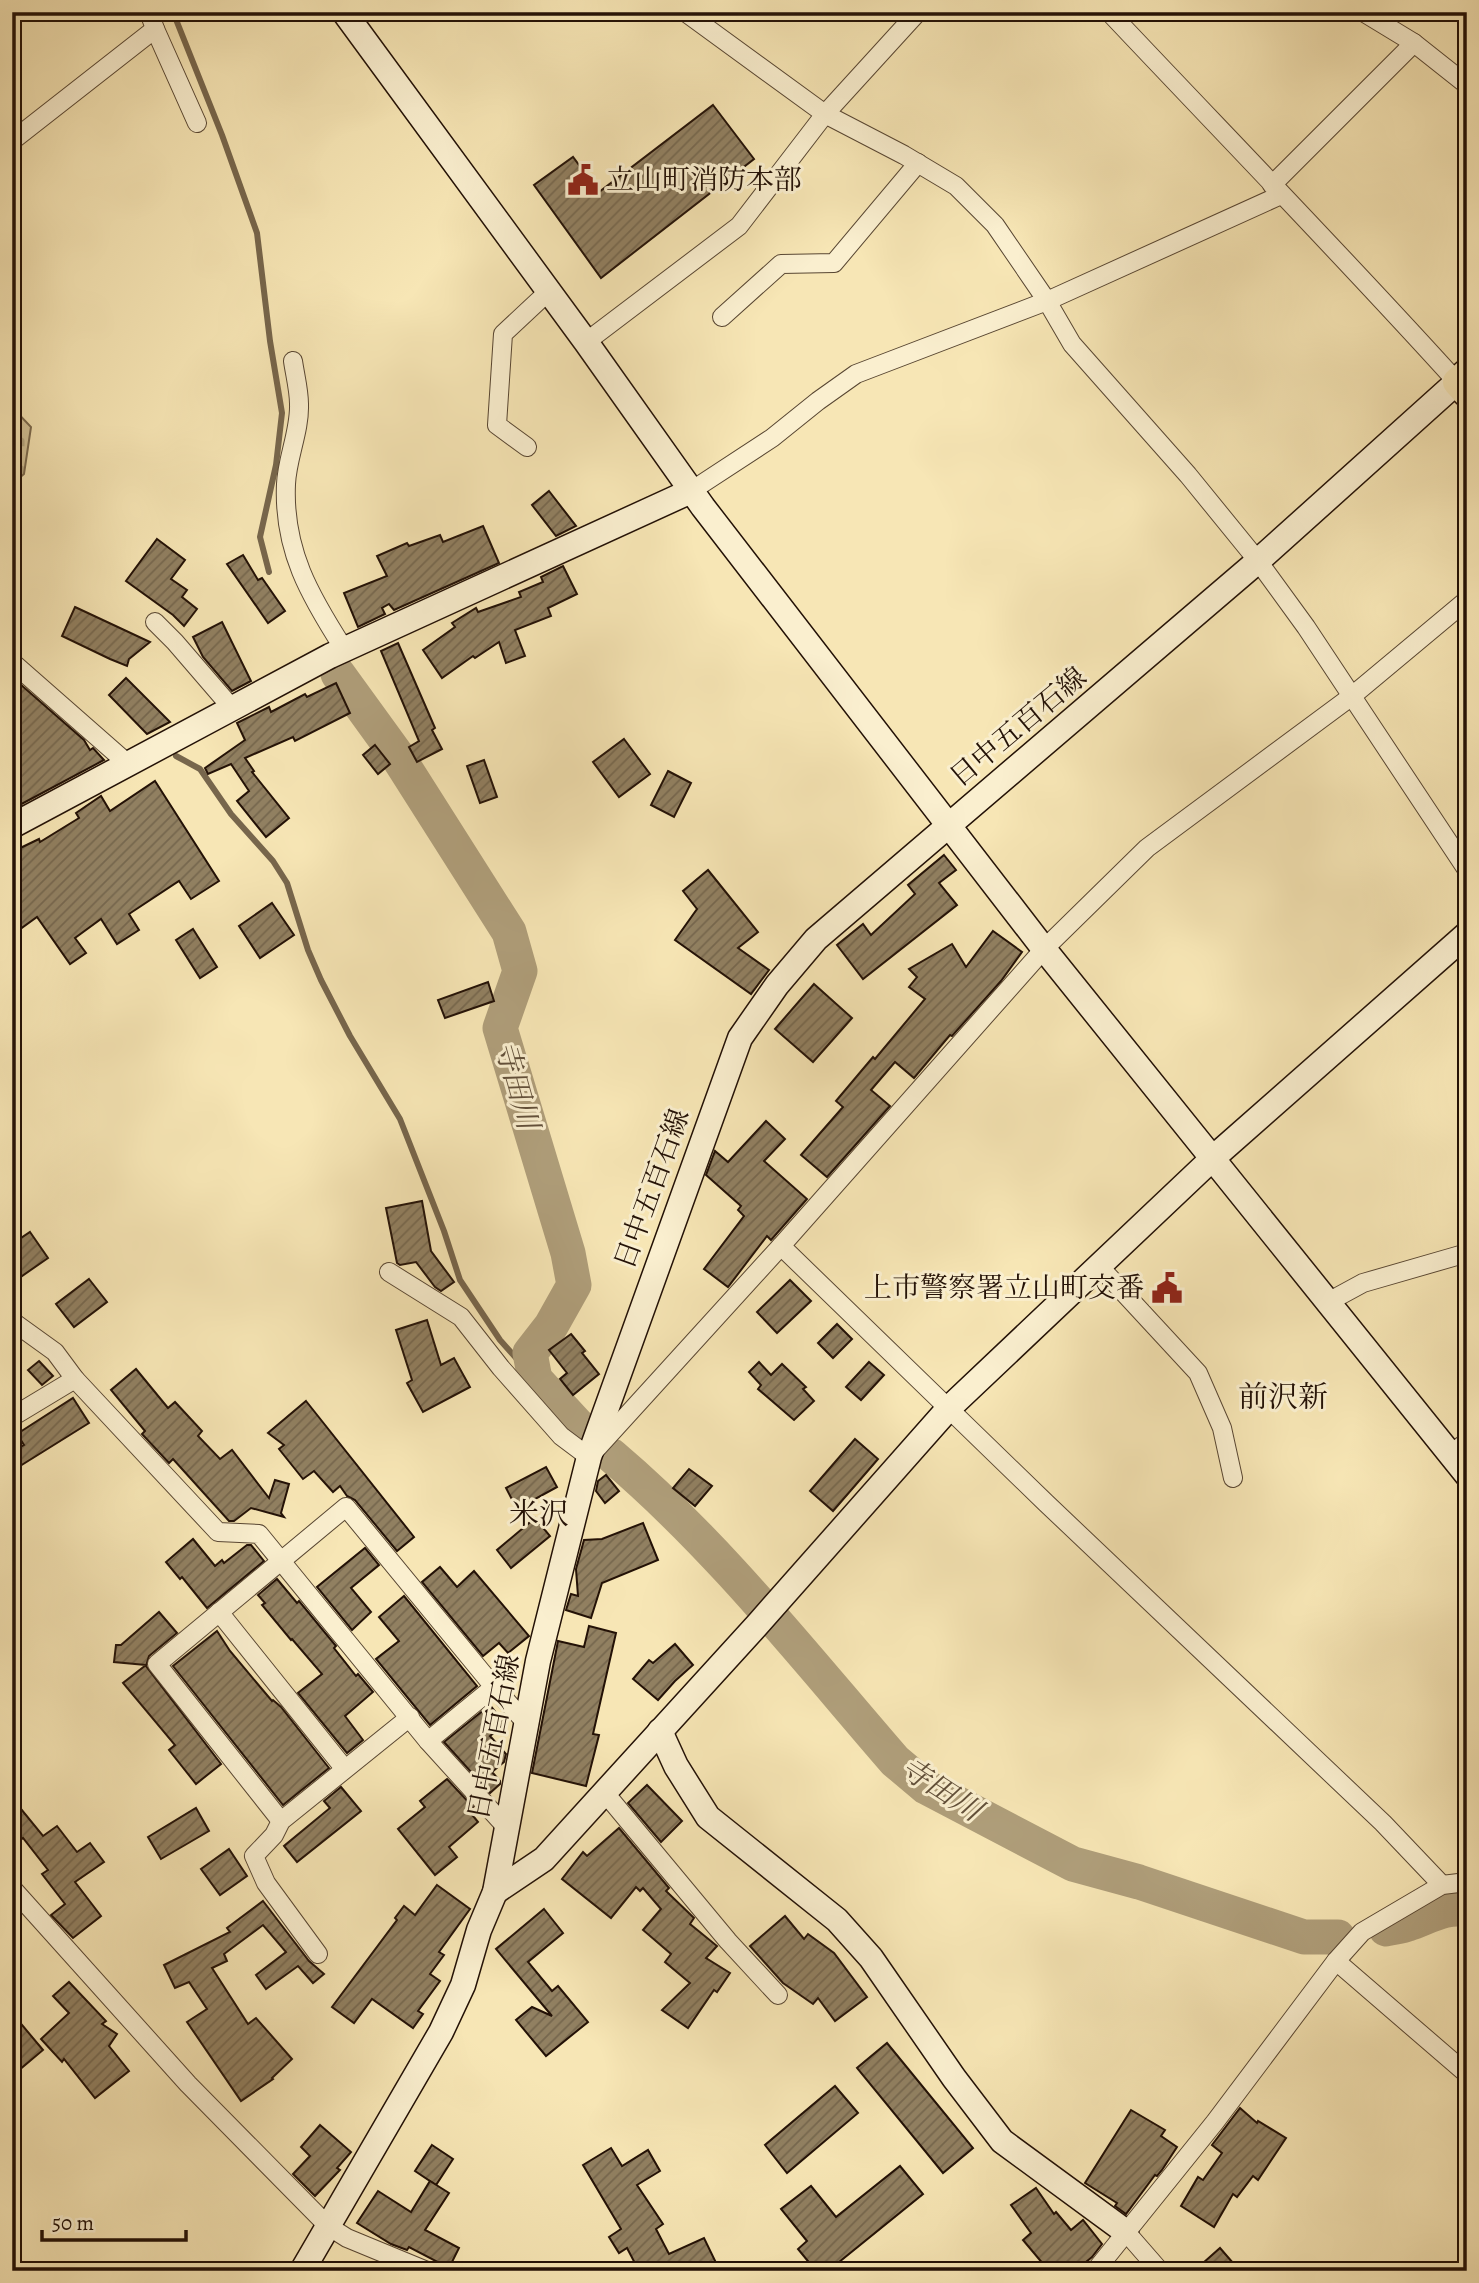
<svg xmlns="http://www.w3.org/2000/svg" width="1479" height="2283" font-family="Alegreya,'Noto Serif JP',serif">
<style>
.cemetery{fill:url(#cemetery-stones);stroke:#7b6a4e;stroke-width:2}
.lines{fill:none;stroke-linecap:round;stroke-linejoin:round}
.stream{stroke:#77664c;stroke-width:6}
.river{stroke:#af9e7a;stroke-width:35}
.building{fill:url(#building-hatch);stroke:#231106;stroke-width:2}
.street-casing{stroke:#584632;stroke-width:20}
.secondary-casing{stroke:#231106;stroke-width:27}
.primary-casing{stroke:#231106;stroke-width:31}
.street{stroke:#faefcf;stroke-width:18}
.secondary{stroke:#faefcf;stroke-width:24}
.primary{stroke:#f7e6b5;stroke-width:28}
.labels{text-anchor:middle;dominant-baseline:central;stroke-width:6;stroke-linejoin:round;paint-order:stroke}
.poi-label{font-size:28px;fill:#231106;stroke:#faefcf;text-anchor:start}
.street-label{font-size:28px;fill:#231106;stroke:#faefcf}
.water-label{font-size:30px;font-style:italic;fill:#62503a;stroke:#faefcf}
.neighbourhood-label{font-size:30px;fill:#231106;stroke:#faefcf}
</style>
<defs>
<pattern id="cemetery-stones" width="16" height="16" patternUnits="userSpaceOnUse" patternTransform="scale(1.75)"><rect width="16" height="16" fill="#d3c297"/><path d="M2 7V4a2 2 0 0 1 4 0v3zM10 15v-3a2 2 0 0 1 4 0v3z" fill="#b5a681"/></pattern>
<pattern id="building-hatch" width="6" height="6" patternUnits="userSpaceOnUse" patternTransform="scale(1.75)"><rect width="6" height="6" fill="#918061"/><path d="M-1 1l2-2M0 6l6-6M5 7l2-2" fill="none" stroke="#76674e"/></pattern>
</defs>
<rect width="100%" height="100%" fill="#f7e6b5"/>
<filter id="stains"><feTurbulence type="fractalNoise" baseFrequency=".00286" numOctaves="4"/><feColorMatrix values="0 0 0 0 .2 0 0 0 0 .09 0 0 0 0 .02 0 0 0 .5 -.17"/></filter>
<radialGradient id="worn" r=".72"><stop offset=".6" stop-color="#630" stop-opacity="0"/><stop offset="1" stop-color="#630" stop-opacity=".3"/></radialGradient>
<!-- cemetery -->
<path class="cemetery" d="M12,407l19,20 -7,47 -12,10z"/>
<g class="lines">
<!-- stream -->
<g class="stream">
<path d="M173,12l49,123 35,98 13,108 12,72 -6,52 -16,72 9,35"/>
<path d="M176,756l24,13 31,45 42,47 14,22 21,67 13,30 29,56 50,83 44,112 16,49 40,60 35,39"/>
</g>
<!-- river -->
<g class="river">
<path d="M338,674l58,80 113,178 11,39 -20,57 68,225 6,32 -23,41 -21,27 5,26 48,52"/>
<path d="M612,1456c106,90 192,200 283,305l31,26 147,77 66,18 165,55h34"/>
<path d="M1386,1929c7,-2 15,-2 22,-5 19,-6 38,-19 59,-14"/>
</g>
</g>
<!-- building -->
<g class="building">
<path d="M713,105l41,54 -153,119 -67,-93 39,-28 26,35z"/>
<path d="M549,491l27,35 -20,10 -24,-31z"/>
<path d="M483,526l16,37 -105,47 -5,-6 -7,4 3,6 -27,13 -14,-34 43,-17 -10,-20 30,-13 2,3 31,-11 3,7z"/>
<path d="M157,539l28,21 -14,19 16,11 -5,7 15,12 -13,17 -11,-11 -47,-34z"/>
<path d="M243,555l15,25 4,-2 23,33 -17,12 -41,-59z"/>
<path d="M563,566l14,28 -29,14 3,8 -36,14 10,26 -19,7 -7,-21 -24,16 -2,-2 -31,22 -19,-28 32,-23 -3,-4 24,-15 2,4 43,-15 -2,-5 24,-10 -2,-5z"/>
<path d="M75,607l75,35 -21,17 -2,7 -17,-7 -48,-23z"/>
<path d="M222,622l29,59 -19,10 -29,-34 -10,-20z"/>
<path d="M398,643l37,85 -3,2 10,19 -25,13 -8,-15 10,-6 -38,-90z"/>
<path d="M12,677l72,63 6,10 3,-2 11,12 -90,48z"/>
<path d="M126,678l44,44 -23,12 -38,-39z"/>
<path d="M336,683l14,30 -55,28 -2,-4 -48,21 9,13 -2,1 37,46 -23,19 -29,-36 12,-10 -18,-27 -23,10 -3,-6 40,-28 -8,-17 32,-16 2,5 34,-18 2,3z"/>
<path d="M624,739l26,35 -31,23 -26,-35z"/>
<path d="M375,745l15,19 -12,10 -15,-19z"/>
<path d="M484,760l13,37 -17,6 -13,-37z"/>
<path d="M668,771l23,12 -17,34 -23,-12z"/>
<path d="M155,781l64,100 -28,18 -12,-18 -50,33 10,16 -22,14 -16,-25 -26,19 11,15 -16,11 -33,-47 -25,18v-83l27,-13 1,3 39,-24 -3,-5 25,-17 9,15z"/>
<path d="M944,855l12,15 -17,13 18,22 -94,74 -26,-34 26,-21 8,11 44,-41 -7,-9z"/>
<path d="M708,870l50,62 -20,16 31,22 -18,24 -76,-54 22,-31 -14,-18z"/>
<path d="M272,903l22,32 -34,23 -21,-32z"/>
<path d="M193,929l24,38 -17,11 -24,-38z"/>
<path d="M993,931l29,21 -21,29 -49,55 -2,-1 -36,43 -19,-16 -24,28 19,16 -63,71 -26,-22 42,-48 -7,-6 37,-44 2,2 50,-60 -16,-12 8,-10 -8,-8 43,-25 14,23z"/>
<path d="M488,982l6,19 -49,17 -7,-18z"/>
<path d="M814,984l38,34 -39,44 -38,-33z"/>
<path d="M766,1121l19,18 -21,22 43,38 -36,41 -4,-4 -39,51 -24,-18 40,-53 -6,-6 3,-4 -35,-31 9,-24 13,11z"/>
<path d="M422,1201l9,50 23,31 -13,9 -6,-4 -19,-25 -16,3 -3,-2 -11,-55z"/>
<path d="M30,1232l18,26 -36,25v-39z"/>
<path d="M89,1279l18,23 -33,25 -18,-23z"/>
<path d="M790,1280l21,21 -34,32 -20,-21z"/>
<path d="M427,1320l14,45 13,-7 16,29 -47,25 -16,-29 5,-3 -16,-50z"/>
<path d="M837,1324l15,15 -19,19 -15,-15z"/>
<path d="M571,1334l14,17 -3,2 17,21 -26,21 -13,-16 7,-6 -18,-23z"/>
<path d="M39,1361l14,15 -11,9 -14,-15z"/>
<path d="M759,1362l12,13 11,-11 24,23 -3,2 11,12 -20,19 -36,-31 3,-4 -12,-13z"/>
<path d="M869,1362l15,13 -23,25 -15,-13z"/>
<path d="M136,1369l32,39 7,-6 27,29 -4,5 22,23 12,-9 37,48 6,-18 14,4 -8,29 3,4 -33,-9 -17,13h-5l-56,-62 -4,4 -27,-29 3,-3 -34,-41z"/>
<path d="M73,1398l16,25 -77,48v-19l12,-7 -7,-11z"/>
<path d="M306,1401l108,136 -17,14 -42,-51 -8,-4 -7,-10 -7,6 -19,-21 -11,8 -24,-30 5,-4 -16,-12z"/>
<path d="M855,1439l23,20 -45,52 -23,-20z"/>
<path d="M546,1467l11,20 -40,22 -11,-21z"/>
<path d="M689,1469l23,17 -17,20 -22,-18z"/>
<path d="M606,1475l13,16 -14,12 -9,-12 2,-10z"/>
<path d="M535,1518l15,18 -39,32 -14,-18z"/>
<path d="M643,1523l15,37 -56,23 -11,35 -25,-8 5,-16 7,2 -2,-27 8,-29 18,-1z"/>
<path d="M193,1539l22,27 7,-6 2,3 23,-18h4l13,16 -57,47 -25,-31 -2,2 -14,-17z"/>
<path d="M365,1548l14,17 -28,23 20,24 -19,18 -35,-43z"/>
<path d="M440,1567l17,20 17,-16 55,65 -21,17 -9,-10 -16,13 -61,-74z"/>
<path d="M277,1579l20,24 2,-2 37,45 -2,2 22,28 2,-2 15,18 -28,24 18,24 -16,13 -49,-60 24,-19 -30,-35 -1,1 -29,-35 3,-2 -7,-8z"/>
<path d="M404,1596l73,90 -47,39 -54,-66 23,-18 -20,-24z"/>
<path d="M159,1612l18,21 -28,23 -3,10 75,98 -25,20 -27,-34 6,-5 -52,-62 23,-18 -32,-3 2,-17h5z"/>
<path d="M589,1626l27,7 -23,101 6,1 -13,51 -54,-13 26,-132 26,6z"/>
<path d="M217,1631l13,20 42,50 1,-1 8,7 48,61 -46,37 -110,-139z"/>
<path d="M675,1644l18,21 -18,16 -17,19 -25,-21 16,-19 4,3z"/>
<path d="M490,1705l15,19 -15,12 16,18 -2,8 -12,10 8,9v3l-10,9 -46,-51z"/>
<path d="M447,1779l26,28 -4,4 9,11 -29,25 8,10 -22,18 -37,-46 27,-22 -5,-6z"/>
<path d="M647,1785l35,36 -21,21 -33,-39z"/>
<path d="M341,1787l20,24 -64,51 -13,-16 46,-38 -6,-7z"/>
<path d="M12,1798l31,38 14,-10 20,26 13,-9 14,19 -29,20 26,34 -28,22 -22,-23 14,-11 -23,-30 6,-4 -25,-32 -11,9z"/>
<path d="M196,1808l13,23 -48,28 -13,-22z"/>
<path d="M619,1828l50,60 -3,3 28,27 -4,6 27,22 -11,12 24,15 -13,19 -3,-2 -26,38 -26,-18 28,-27 -25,-21 6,-8 -28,-24 18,-21 -18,-21 -3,3 -4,-4 -25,31 -49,-39 21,-27 4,4z"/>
<path d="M229,1849l18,27 -27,19 -19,-26z"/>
<path d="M437,1885l33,24 -31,43 5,3 -14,19 10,7 -22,30 5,3 -10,14 -41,-29 -18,24 -22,-16 65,-87 -2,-2 9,-12 11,9z"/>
<path d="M263,1901l46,60 15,13 -11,9 -15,-17 -32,23 -10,-14 30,-23 -23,-27 -39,29 3,7 -15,7 36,56 8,-6 36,41 -20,19 1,1 -32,22 -54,-79 20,-13 -18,-27 -14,6 -11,-23 66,-33 -3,-4z"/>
<path d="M544,1909l19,24 -35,29 24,29 6,-5 30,36 -42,34 -30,-36 16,-13 20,9 -56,-67z"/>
<path d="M785,1916l19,23 4,-5 26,19 33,44 -32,24 -17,-23 -5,6 -30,-21 -33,-37z"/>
<path d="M69,1982l37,39 -4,3 15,10 -8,12 20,25 -34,27 -31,-39 -2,3 -21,-23 28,-26 -16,-17z"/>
<path d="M12,2013l31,37 -31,26z"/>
<path d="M887,2043l86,105 -30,25 -86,-105z"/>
<path d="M835,2086l23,27 -71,60 -22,-28z"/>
<path d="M1240,2108l17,15 1,-2 28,17 -28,42 -5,-4 -16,21 -4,-3 -19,33 -33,-21 17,-29 5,3 19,-27 -10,-8z"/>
<path d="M1131,2110l34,20 -4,6 16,11 -15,23 -5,6 -2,-1 -29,39 -11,-8 2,-3 -32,-20z"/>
<path d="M320,2125l31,27 -14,16 3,2 -25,26 -22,-22 17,-18 -9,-9z"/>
<path d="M432,2145l21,14 -17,26 -21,-14z"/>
<path d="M611,2148l11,18 26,-16 12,21 -23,14 26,39 -7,5 13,25 35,-16 16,33h-86l4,-2 -11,-21 -8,5 -10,-16 12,-8 -38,-64z"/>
<path d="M900,2166l23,28 -95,77h-12l-18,-22 9,-8 -26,-32 30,-23 25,31z"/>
<path d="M430,2181l19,12 -24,37 34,18 -10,20 -40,-21 -2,3 -16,-6 -34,-21 21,-32 33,21z"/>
<path d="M1036,2188l18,26 2,-2 15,18 12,-10 19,24 -10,13 -17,14h-26l-26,-31 8,-7 -20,-28z"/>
<path d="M1220,2248l20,23h-46z"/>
</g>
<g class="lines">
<defs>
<g id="street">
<path d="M685,12l140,102 79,41 52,31 39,39 52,76 25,43 116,131 70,86 48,66 161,243"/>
<path d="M1109,12c116,123 235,245 348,370"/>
<path d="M1363,12l51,31 53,42"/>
<path d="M155,29l42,94"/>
<path d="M12,141l143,-112 -6,-17"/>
<path d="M1272,185l142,-142"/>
<path d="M722,317l59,-53 53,-1 84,-100"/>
<path d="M586,342l153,-116 86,-112 93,-102"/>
<path d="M293,361c2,14 6,29 6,43 1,27 -12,54 -13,80 -3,66 24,112 58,165"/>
<path d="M527,447l-30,-22 6,-91 46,-43"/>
<path d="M691,491l81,-53 46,-37 38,-27 191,-73 234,-106"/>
<path d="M155,622l20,20 56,65"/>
<path d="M12,662l115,101"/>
<path d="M781,1246l265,257 337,320 59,62"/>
<path d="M1099,1266l99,107 24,55 11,50"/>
<path d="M389,1272l72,45 40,51 60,68 28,21 192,-211 263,-297 103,-101 205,-152 115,-96"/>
<path d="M1328,1302l35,-19 104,-30"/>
<path d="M12,1321l43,31 20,27 143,153 41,2 169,207 79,87"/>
<path d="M12,1417l63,-38"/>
<path d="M1450,1454l17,-12"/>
<path d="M219,1612l125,156"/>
<path d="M428,1741l66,-54 33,37"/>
<path d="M605,1793l123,148 50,54"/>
<path d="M281,1821l-124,-157 189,-157 148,180"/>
<path d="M12,1888l176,196 140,142 19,12 80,33"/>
<path d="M318,1954l-52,-71 -12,-27 20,-21 7,-14 129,-104"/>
<path d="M1336,1961l131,113"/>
<path d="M1126,2232l34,39"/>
<path d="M1095,2271l120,-149 121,-161 26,-29 80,-47 25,-3"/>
</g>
<g id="secondary">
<path d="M344,12l242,330 117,165 341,442 423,526"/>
<path d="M12,826l318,-170 361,-165"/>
<path d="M660,1731l16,35 32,51 129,103 34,38 83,120 48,63 124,91"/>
<path d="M495,1892l49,-33 214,-235 191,-216 264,-250 254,-224"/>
<path d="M302,2271l139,-239 22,-47 16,-55 16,-38 43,-231 51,-204 151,-419 37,-53 39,-46 442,-378 199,-179"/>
</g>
<path id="primary" d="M1467,373l-10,9 10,11"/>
</defs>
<!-- street casing -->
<use href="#street" class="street-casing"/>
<!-- secondary casing -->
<use href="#secondary" class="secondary-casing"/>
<!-- primary casing -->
<use href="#primary" class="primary-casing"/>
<!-- street -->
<use href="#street" class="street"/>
<!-- secondary -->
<use href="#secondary" class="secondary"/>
<!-- primary -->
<use href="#primary" class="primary"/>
</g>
<!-- icons -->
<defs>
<symbol id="civic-bare" viewBox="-9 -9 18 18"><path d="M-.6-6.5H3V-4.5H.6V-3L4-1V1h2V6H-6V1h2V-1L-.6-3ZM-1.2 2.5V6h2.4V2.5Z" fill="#8f2418" stroke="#faefcf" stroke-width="2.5" paint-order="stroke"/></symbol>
</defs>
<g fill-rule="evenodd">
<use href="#civic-bare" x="561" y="158" width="44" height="44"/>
<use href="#civic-bare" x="1145" y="1266" width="44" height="44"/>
</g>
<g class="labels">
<!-- poi labels -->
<g class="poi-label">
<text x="606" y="180">立山町消防本部</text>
<text x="1144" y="1288" text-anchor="end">上市警察署立山町交番</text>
</g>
<!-- street labels -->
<g class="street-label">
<text transform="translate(1018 727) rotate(-40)">日中五百石線</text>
<text transform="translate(652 1189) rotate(-70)">日中五百石線</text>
<text transform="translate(494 1737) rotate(-79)">日中五百石線</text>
</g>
<!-- water labels -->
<g class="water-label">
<text transform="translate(517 1085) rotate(74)">寺田川</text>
<text transform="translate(941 1789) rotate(33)">寺田川</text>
</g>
<!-- neighbourhood labels -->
<g class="neighbourhood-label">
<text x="1283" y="1397">前沢新</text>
<text x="539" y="1514">米沢</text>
</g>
</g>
<!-- margin -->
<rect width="1479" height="2283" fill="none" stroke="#f7e6b5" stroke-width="42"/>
<rect x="14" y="14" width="1451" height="2255" fill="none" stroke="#231106" stroke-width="3.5"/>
<rect x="21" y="21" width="1437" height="2241" fill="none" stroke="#231106" stroke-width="2"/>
<!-- scale -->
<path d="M42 2230v10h144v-10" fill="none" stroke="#231106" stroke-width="3.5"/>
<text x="52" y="2230" font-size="21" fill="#231106" stroke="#faefcf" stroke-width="5" paint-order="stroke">50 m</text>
<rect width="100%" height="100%" filter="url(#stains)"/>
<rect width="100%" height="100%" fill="url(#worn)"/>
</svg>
